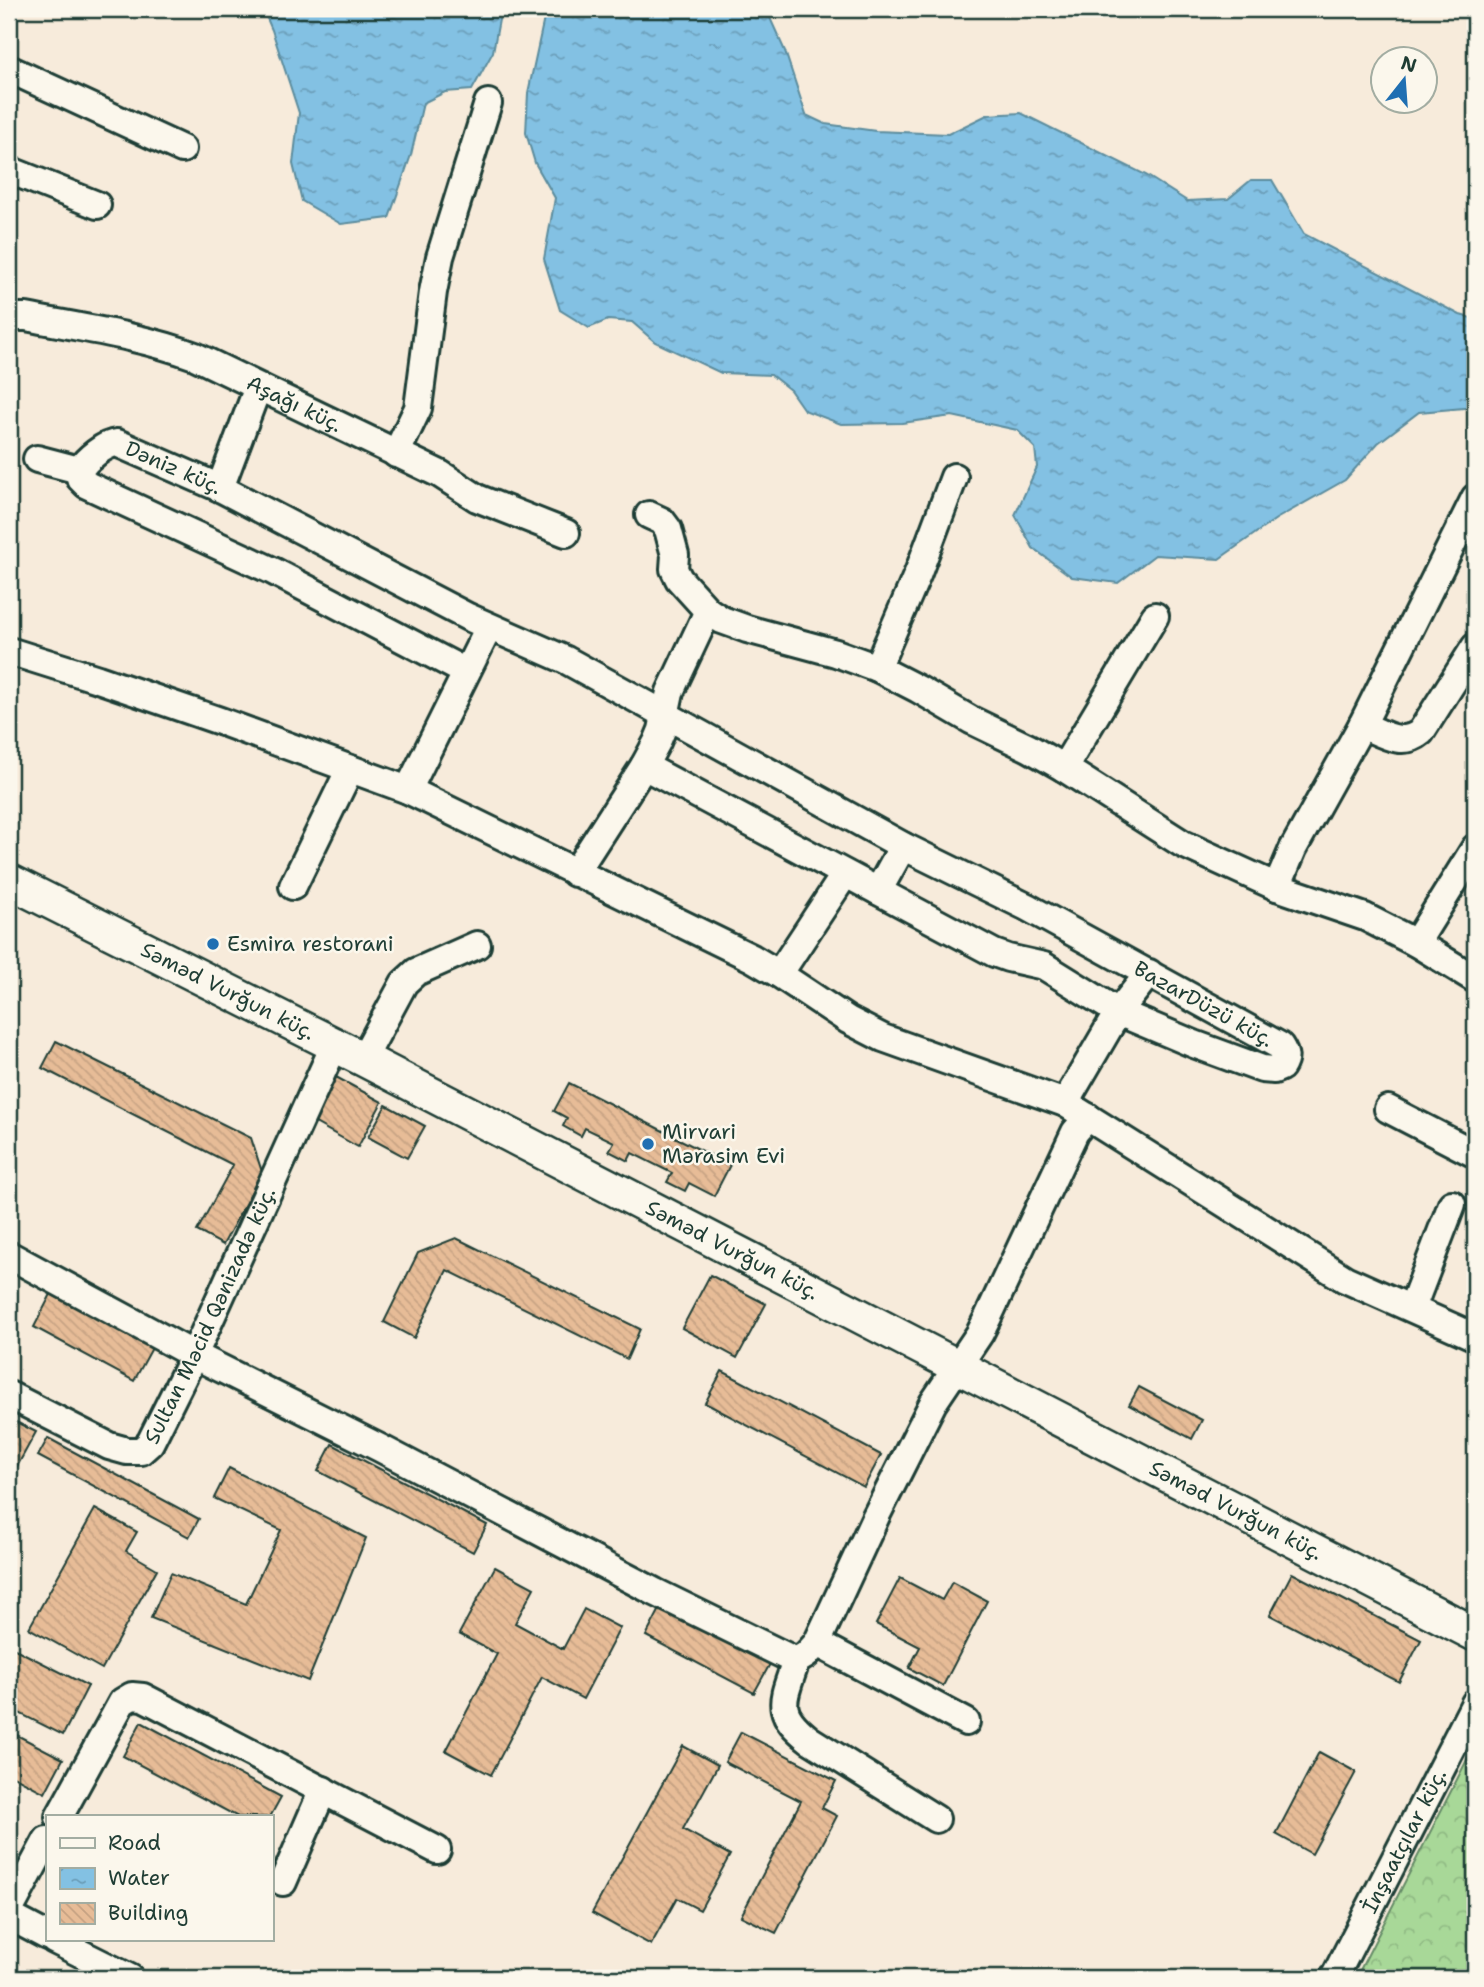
<svg xmlns="http://www.w3.org/2000/svg" width="1484" height="1987" font-family="'Shantell Sans',sans-serif">
<style>
.forest{fill:url(#forest-crowns);stroke:#648a66;stroke-width:2}
.water{fill:url(#water-ripples);stroke:#5b8c9d;stroke-width:2}
.building{fill:url(#building-back-hatch);stroke:#1f3d34;stroke-width:2}
.lines{fill:none;stroke-linecap:round;stroke-linejoin:round}
.minor-casing{stroke:#1f3d34;stroke-width:32}
.major-casing{stroke:#1f3d34;stroke-width:38}
.minor{stroke:#fbf7ec;stroke-width:26}
.major{stroke:#fbf7ec;stroke-width:33}
.poi-dot{fill:#1f6fb2;stroke:#fbf7ec;stroke-width:2.5}
.labels{text-anchor:middle;dominant-baseline:central;stroke-width:5;stroke-linejoin:round;paint-order:stroke}
.street-label{font-size:21px;fill:#1f3d34;stroke:#fbf7ec}
.poi-label{font-size:21px;fill:#1f3d34;stroke:#fbf7ec;text-anchor:start}
</style>
<defs>
<pattern id="forest-crowns" width="20" height="18" patternUnits="userSpaceOnUse" patternTransform="scale(1.75)"><rect width="20" height="18" fill="#a8d898"/><path d="M2 6a3 3 0 1 1 6 0M12 15a3 3 0 1 1 6 0" fill="none" stroke="#90ba84"/></pattern>
<pattern id="water-ripples" width="26" height="14" patternUnits="userSpaceOnUse" patternTransform="scale(1.75)"><rect width="26" height="14" fill="#83c1e3"/><path d="M2 4q2-2 4 0t4 0M15 11q2-2 4 0t4 0" fill="none" stroke="#6b9eb9"/></pattern>
<pattern id="building-back-hatch" width="6" height="6" patternUnits="userSpaceOnUse" patternTransform="scale(1.75)"><rect width="6" height="6" fill="#e7bc97"/><path d="M-1 5l2 2M0 0l6 6M5-1l2 2" fill="none" stroke="#c6a283"/></pattern>
</defs>
<rect width="100%" height="100%" fill="#f7ebdb"/>
<filter id="ink" filterUnits="userSpaceOnUse"><feTurbulence type="fractalNoise" baseFrequency=".0143" numOctaves="2"/><feDisplacementMap in="SourceGraphic" scale="14" xChannelSelector="R" yChannelSelector="G"/><feConvolveMatrix kernelMatrix="1 2 1 2 8 2 1 2 1" color-interpolation-filters="sRGB"/></filter>
<g filter="url(#ink)">
<!-- forest -->
<path class="forest" d="M1475,1744v234h-119z"/>
<!-- water -->
<g class="water">
<path d="M263,9h238l-8,43 -21,38 -27,2 -22,11 -12,52 -22,63 -48,6 -39,-23 -9,-37 6,-51 -27,-83z"/>
<path d="M546,9h220l19,42 21,64 19,9 51,7 72,3 39,-19 34,-2 125,62 41,26 41,-2 23,-19h21l32,54 156,81 15,4v88l-56,5 -41,31 -33,37 -69,39 -57,40 -64,-4 -37,28 -46,-6 -39,-29 -18,-33 22,-48 -2,-19 -18,-18 -65,-14 -50,7 -61,1 -37,-14 -14,-20 -19,-15 -50,-2 -66,-31 -23,-20 -24,-2 -19,8 -29,-18 -16,-51 11,-61 -20,-35 -9,-30 2,-40z"/>
</g>
<!-- building -->
<g class="building">
<path d="M56,1041l195,97 11,34 -39,73 -26,-14 36,-66 -191,-97z"/>
<path d="M336,1077l46,25 -24,45 -46,-26z"/>
<path d="M569,1083l161,82 -16,31 -25,-13 -4,8 -18,-9 5,-9 -40,-20 -4,8 -19,-10 5,-9 -29,-14 -4,8 -18,-10 4,-8 -13,-7z"/>
<path d="M386,1105l39,21 -18,32 -39,-21z"/>
<path d="M456,1238l184,91 -13,30 -180,-89 -33,68 -30,-16 34,-69z"/>
<path d="M710,1275l56,29 -29,54 -55,-30z"/>
<path d="M51,1294l101,54 -18,33 -100,-54z"/>
<path d="M722,1371l159,84 -17,32 -159,-84z"/>
<path d="M1139,1387l63,33 -10,19 -63,-34z"/>
<path d="M16,1422l20,10 -27,49v-46z"/>
<path d="M48,1438l151,81 -10,18 -151,-81z"/>
<path d="M332,1444l155,81 -14,27 -155,-81z"/>
<path d="M229,1468l137,70 -58,143 -157,-63 20,-45 75,31 35,-74 -67,-32z"/>
<path d="M95,1509l42,23 -11,19 31,18 -55,100 -73,-41z"/>
<path d="M495,1567l39,21 -19,35 48,26 21,-40 36,19 -37,71 -41,-22 -51,98 -45,-24 51,-97 -38,-20z"/>
<path d="M1292,1573l129,67 -22,42 -129,-67z"/>
<path d="M900,1578l42,22 10,-18 35,19 -44,85 -34,-18 11,-21 -44,-23z"/>
<path d="M661,1607l109,57 -16,29 -108,-57z"/>
<path d="M9,1646l79,40 -25,49 -54,-27z"/>
<path d="M141,1722l140,75 -11,20h-32l-115,-61z"/>
<path d="M9,1731l54,28 -18,34 -36,-19z"/>
<path d="M741,1732l95,49 -14,27 15,8 -61,117 -35,-17 60,-115 -76,-39z"/>
<path d="M683,1746l35,19 -35,64 47,26 -30,55 -23,-12 -26,47 -59,-32z"/>
<path d="M1319,1752l37,20 -44,82 -36,-20z"/>
</g>
<g class="lines">
<defs>
<g id="minor">
<path d="M9,69l173,80"/>
<path d="M9,170l88,35"/>
<path id="s1" d="M9,317h17c56,11 115,19 169,39l245,118 37,24 89,35"/>
<path d="M396,454l22,-46 15,-116 7,-35 48,-154"/>
<path d="M37,459l42,11"/>
<path d="M220,488l38,-101"/>
<path d="M649,515l13,6 6,8 7,26 -1,14 5,10 29,32 14,9 25,9 89,24 41,15 41,21 53,31 58,28 35,20 119,76 94,43 88,30 51,26 59,36"/>
<path d="M9,651l89,28 122,42 188,69 344,168 27,16 69,46 35,18 182,65 280,176 130,58"/>
<path d="M877,668l41,-95 36,-96"/>
<path id="s2" d="M466,672l-193,-101 -186,-86 -7,-7 -1,-8c8,-11 25,-26 38,-27l103,45 248,129 98,43 337,186 124,61 253,139c6,9 6,13 1,21l-7,3 -12,-1 -68,-25 -76,-32 -74,-46 -36,-8 -14,-5 -350,-187"/>
<path d="M1362,725c20,8 40,23 59,7l54,-85"/>
<path d="M1064,768l91,-152"/>
<path d="M408,790l81,-163"/>
<path d="M575,873l69,-107 13,-24 5,-12 8,-38 38,-81"/>
<path d="M293,886l57,-117"/>
<path d="M1277,887l16,-38 69,-124 113,-227"/>
<path d="M878,891l25,-45"/>
<path d="M1416,943l59,-95"/>
<path d="M779,974l66,-100"/>
<path d="M363,1059l41,-76 12,-11 61,-27"/>
<path d="M1065,1103l53,-91 31,-39"/>
<path d="M1388,1109l87,45"/>
<path d="M9,1255l185,100 186,93 275,144 141,69 10,-6 11,-12 59,-127 57,-113 47,-70 8,-16 87,-185 13,-15"/>
<path d="M1412,1308l40,-104"/>
<path id="s3" d="M9,1395l100,51 18,5h14l9,-8 44,-88 140,-309"/>
<path d="M817,1643l149,79"/>
<path d="M796,1661c-13,40 -23,50 14,79l126,79"/>
<path d="M59,1817l63,-115 10,-6 11,1 294,153"/>
<path d="M283,1882l40,-92"/>
<path d="M9,1911l38,-71"/>
<path d="M9,1916l38,20"/>
<path d="M54,1940l76,38"/>
<path id="s4" d="M1334,1978l141,-275"/>
</g>
<g id="major">
<path id="s5" d="M9,881l354,178 1112,575"/>
</g>
</defs>
<!-- minor casing -->
<use href="#minor" class="minor-casing"/>
<!-- major casing -->
<use href="#major" class="major-casing"/>
<!-- minor -->
<use href="#minor" class="minor"/>
<!-- major -->
<use href="#major" class="major"/>
</g>
</g>
<!-- markers -->
<g class="poi-dot">
<circle cx="213" cy="944" r="7"/>
<circle cx="648" cy="1144" r="7"/>
</g>
<g class="labels">
<!-- street labels -->
<g class="street-label">
<text stroke="none"><textPath href="#s1" startOffset="301">Aşağı küç.</textPath></text>
<text stroke="none"><textPath href="#s2" startOffset="550">Dəniz küç.</textPath></text>
<text stroke="none"><textPath href="#s5" startOffset="245">Səməd Vurğun küç.</textPath></text>
<text stroke="none"><textPath href="#s2" startOffset="1712">BazarDüzü küç.</textPath></text>
<text stroke="none"><textPath href="#s5" startOffset="812">Səməd Vurğun küç.</textPath></text>
<text stroke="none"><textPath href="#s3" startOffset="298">Sultan Məcid Qənizadə küç.</textPath></text>
<text stroke="none"><textPath href="#s5" startOffset="1379">Səməd Vurğun küç.</textPath></text>
<text stroke="none"><textPath href="#s4" startOffset="154">İnşaatçılar küç.</textPath></text>
</g>
<!-- poi labels -->
<g class="poi-label">
<text x="227" y="944">Esmira restorani</text>
<text x="662" y="1132">Mirvari<tspan x="662" dy="24">Mərasim Evi</tspan></text>
</g>
</g>
<!-- margin -->
<rect width="1484" height="1987" fill="none" stroke="#fbf7ec" stroke-width="35"/>
<rect x="18" y="18" width="1449" height="1952" fill="none" stroke="#1f3d34" stroke-width="2.5" filter="url(#ink)"/>
<!-- legend -->
<rect x="46" y="1815" width="228" height="126" fill="#fbf7ec" stroke="#a3ada2" stroke-width="2"/>
<rect x="60" y="1838" width="35" height="10" fill="#fbf7ec" stroke="#a3ada2" stroke-width="2"/>
<text x="108" y="1850" font-size="21" fill="#1f3d34">Road</text>
<rect x="60" y="1868" width="35" height="21" fill="url(#water-ripples)" stroke="#a3ada2" stroke-width="2"/>
<text x="108" y="1885" font-size="21" fill="#1f3d34">Water</text>
<rect x="60" y="1903" width="35" height="21" fill="url(#building-back-hatch)" stroke="#a3ada2" stroke-width="2"/>
<text x="108" y="1920" font-size="21" fill="#1f3d34">Building</text>
<!-- north arrow -->
<g transform="translate(1404 80) rotate(17)"><circle r="33" fill="#fbf7ec" stroke="#a3ada2" stroke-width="2"/>
<path d="M0-5L12 26L0 18L-12 26Z" fill="#1f6fb2"/>
<text y="-10" font-size="19" font-weight="bold" text-anchor="middle" fill="#1f3d34">N</text>
</g>
</svg>
